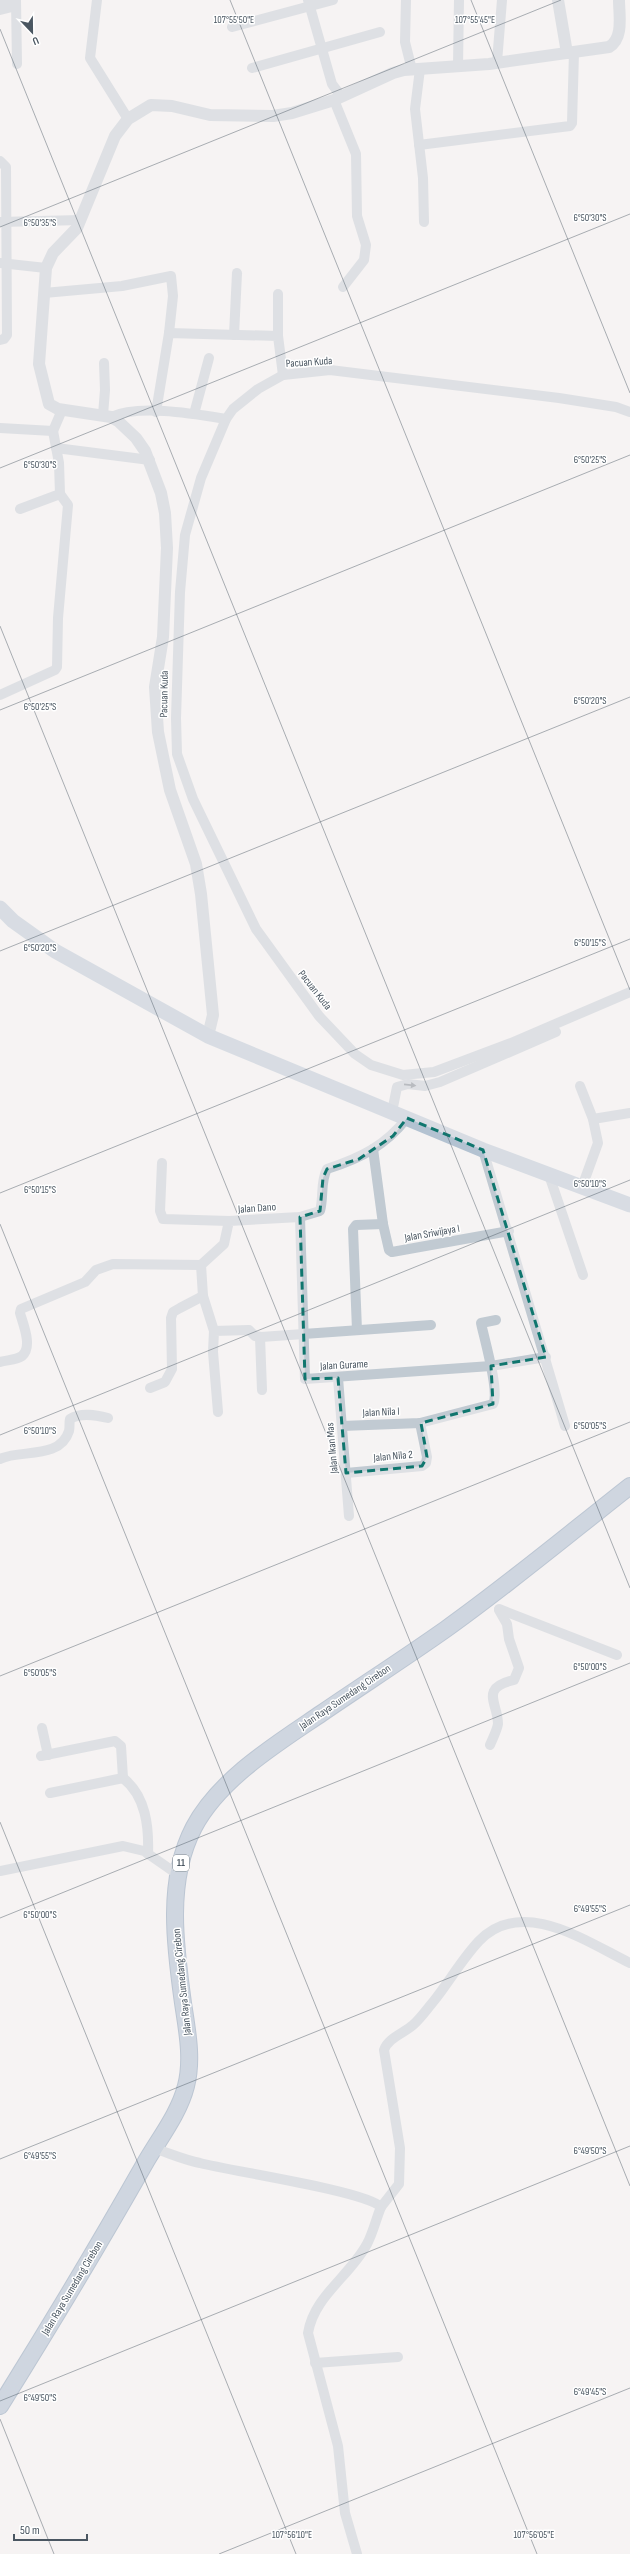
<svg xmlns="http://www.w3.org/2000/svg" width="630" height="2554" font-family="'Sofia Sans Condensed',sans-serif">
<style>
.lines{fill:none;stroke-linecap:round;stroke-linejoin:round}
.trunk-casing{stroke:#7690ad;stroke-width:18}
.minor{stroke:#c1cad2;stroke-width:10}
.tertiary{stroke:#c1cad2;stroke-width:12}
.primary{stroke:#b3c2d1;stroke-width:15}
.trunk{stroke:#9fb4c9;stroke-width:16}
.oneway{fill:#6e7983}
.marked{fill:none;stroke:#0f766e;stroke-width:3;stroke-dasharray:8 5;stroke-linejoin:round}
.ticks{fill:none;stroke:#4a5661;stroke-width:1;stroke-opacity:0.45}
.labels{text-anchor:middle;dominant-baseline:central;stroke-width:3;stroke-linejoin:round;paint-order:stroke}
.shield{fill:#fff;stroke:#808990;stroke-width:1}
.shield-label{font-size:10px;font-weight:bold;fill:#4a5661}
.street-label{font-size:11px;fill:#4a5661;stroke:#fff}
.ticks-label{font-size:10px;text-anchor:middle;fill:#4a5661;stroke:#fff;stroke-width:3;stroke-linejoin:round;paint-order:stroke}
</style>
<rect width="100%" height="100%" fill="#f5f3f3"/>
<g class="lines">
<defs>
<path id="trunk" d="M0,2406c50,-80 98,-160 144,-241 14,-25 35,-51 42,-79 7,-27 1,-56 -3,-83 -8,-57 -17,-123 11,-176 26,-49 84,-84 128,-114 41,-28 83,-55 124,-84 63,-45 123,-95 184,-143"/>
</defs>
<!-- trunk casing -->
<use href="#trunk" class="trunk-casing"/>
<!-- minor -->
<g class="minor">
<path d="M97,0l-7,58 38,61"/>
<path d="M308,0l24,84 9,12"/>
<path d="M406,0l-1,42 7,28"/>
<path d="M0,1l13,1 3,-2"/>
<path d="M16,1l1,63"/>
<path d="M0,10l16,-4"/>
<path d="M232,27l101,-27"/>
<path d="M497,62l5,-62"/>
<path d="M458,66l1,-66"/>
<path d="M252,68l128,-36"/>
<path d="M420,69l-5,40 8,69 1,44"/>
<path d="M334,100l22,54 1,62 9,29 -2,15 -21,27"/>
<path d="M419,145l151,-19 2,-3 2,-71"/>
<path d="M0,161l6,6 1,168 -3,4 -4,1"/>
<path d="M0,222l81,-2"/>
<path d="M0,263l46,5"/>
<path d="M44,293l78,-7 49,-10 2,20 -4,37"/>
<path d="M234,335l3,-62"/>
<path d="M278,336v-42"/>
<path d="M156,412l13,-79 109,3 5,39"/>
<path d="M630,412l-14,-5 -57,-9 -229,-28 -47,5 -25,14 -25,20 -7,10 -25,59 -16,57 -5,57 -4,126 1,36 16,45 63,130 63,87 36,38 16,11 32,10 31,-3 77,-29 119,-51"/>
<path d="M194,414l15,-56"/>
<path d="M103,415l2,-25 -1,-27"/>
<path d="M111,417c28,-13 84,-3 115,2"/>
<path d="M0,428l53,3 9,-21"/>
<path d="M56,448l94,12"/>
<path d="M20,509l40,-15 -1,-31 -6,-32"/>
<path d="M0,695l55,-25 2,-3 1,-49 10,-113 -8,-11"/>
<path d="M580,1086l13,33 5,24 -16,44"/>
<path d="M392,1112l5,-25 11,-3 17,2 15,-4 116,-50"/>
<path d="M593,1119l37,-6"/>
<path d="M373,1149l10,75 6,26 3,2 117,-21"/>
<path d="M483,1150l82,276"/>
<path d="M162,1163l-2,48 3,8 66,2"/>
<path d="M549,1175l34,100"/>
<path d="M300,1217l5,162 186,-13 55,-9"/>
<path d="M357,1330l-4,-101 3,-4 27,-1"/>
<path d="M214,1331l-11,-35 -2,-31 23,-21 5,-23 71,-4 20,-6c4,-14 0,-29 7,-42 34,-11 58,-23 80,-51"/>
<path d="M260,1337l2,53"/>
<path d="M0,1362c6,-2 17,-2 22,-6 11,-9 1,-32 -2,-43l1,-4 64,-27 11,-12 17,-6 88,1"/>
<path d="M338,1378l11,138"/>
<path d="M150,1388l15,-6 7,-13 -1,-51 2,-6 7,-4 23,-12"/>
<path d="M218,1412l-5,-60 1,-21 35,-1 6,6 6,1 170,-12"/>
<path d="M342,1426l78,-3 73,-19c7,-12 -9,-66 -12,-81l15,-3"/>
<path d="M0,1459c20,-10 60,1 69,-28 1,-4 0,-8 1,-12 11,-7 26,-4 38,-1"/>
<path d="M346,1473l76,-7 4,-3 1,-6 -7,-34"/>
<path d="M499,1609l118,46"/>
<path d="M42,1728l6,27"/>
<path d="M490,1745c3,-7 7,-15 8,-21 0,-21 -19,-36 16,-44l5,-12 -10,-29 -2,-15 -8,-14"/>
<path d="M41,1756l74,-15 6,5 2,32"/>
<path d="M50,1793l73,-15c23,18 26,49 25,76"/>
<path d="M0,1871l123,-25 21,5 33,23"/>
<path d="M153,2148c16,5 31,12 47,15 30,8 166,28 181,44 -5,12 -8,26 -14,37 -17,32 -53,52 -59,89l30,113 7,67 12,41"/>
<path d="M381,2207l18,-23 1,-36 -16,-98c4,-12 20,-17 29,-25 8,-7 14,-16 20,-23 16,-20 29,-43 46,-61 43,-45 108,1 151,22"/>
<path d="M315,2363l83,-6"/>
</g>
<!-- tertiary -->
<g class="tertiary">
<path d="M558,0l9,53"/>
<path d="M208,1036l5,-21 -12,-121 -5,-30 -26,-74 -12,-58 -3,-45 8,-50 4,-89 -2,-35 -4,-20 -16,-42 -9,-13 -18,-17 -7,-4 -53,-8 -9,-5 -10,-40 7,-96 7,-15 24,-25 38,-92 13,-17 23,-14 21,1 38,9 63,1 19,-3 42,-13 59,-27 11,-3 85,-6 120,-17c15,-9 10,-32 10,-47"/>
</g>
<!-- primary -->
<path class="primary" d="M0,908l13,13 42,30 153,85 275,114 147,55"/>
<!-- trunk -->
<use href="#trunk" class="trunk"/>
</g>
<!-- one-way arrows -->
<defs><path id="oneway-solid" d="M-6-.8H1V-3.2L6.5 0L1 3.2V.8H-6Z"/></defs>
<use class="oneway" href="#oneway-solid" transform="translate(410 1085) rotate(6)"/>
<!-- marked area -->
<path d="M0 0H630V2554H0ZM407,1118l76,32 63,207 -55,9 2,38 -72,19 6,34 -5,9 -76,7 -8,-95 -33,1 -5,-162 20,-6 3,-33 4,-9 32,-10 34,-23z" fill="#f5f3f3" fill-opacity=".55" fill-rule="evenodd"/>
<path class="marked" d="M407,1118l76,32 63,207 -55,9 2,38 -72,19 6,34 -5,9 -76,7 -8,-95 -33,1 -5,-162 20,-6 3,-33 4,-9 32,-10 34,-23z"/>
<!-- ticks -->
<path class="ticks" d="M230,0l400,990M471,0l159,393M0,29l630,1559M0,227l561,-227M0,468l630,-254M0,626l630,1560M0,710l630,-255M0,951l630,-254M0,1193l630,-254M0,1224l537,1330M0,1435l630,-255M0,1676l630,-254M0,1822l296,732M0,1918l630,-255M0,2159l630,-254M0,2401l630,-255M0,2419l54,135M219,2554l411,-166"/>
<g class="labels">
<!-- shield labels -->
<rect class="shield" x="173" y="1855" width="16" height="16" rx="3"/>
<g class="shield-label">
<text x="181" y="1863">11</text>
</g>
<!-- street labels -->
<g class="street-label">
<text transform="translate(309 362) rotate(-4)">Pacuan Kuda</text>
<text transform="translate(164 694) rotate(-89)">Pacuan Kuda</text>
<text transform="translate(315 990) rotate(52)">Pacuan Kuda</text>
<text transform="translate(257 1208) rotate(-4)">Jalan Dano</text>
<text transform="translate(432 1233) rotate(-10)">Jalan Sriwijaya I</text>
<text transform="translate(344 1365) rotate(-3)">Jalan Gurame</text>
<text transform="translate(381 1412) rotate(-3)">Jalan Nila I</text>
<text transform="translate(332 1448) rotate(-95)">Jalan Ikan Mas</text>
<text transform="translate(393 1456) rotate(-5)">Jalan Nila 2</text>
<text transform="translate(345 1697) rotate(-34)">Jalan Raya Sumedang Cirebon</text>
<text transform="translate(182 1982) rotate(-96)">Jalan Raya Sumedang Cirebon</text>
<text transform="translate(72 2288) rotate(-59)">Jalan Raya Sumedang Cirebon</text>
</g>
</g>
<g class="ticks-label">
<text x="234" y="23">107°55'50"E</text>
<text x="475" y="23">107°55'45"E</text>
<text x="590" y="221">6°50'30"S</text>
<text x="40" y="226">6°50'35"S</text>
<text x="590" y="463">6°50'25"S</text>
<text x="40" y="468">6°50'30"S</text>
<text x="590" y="704">6°50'20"S</text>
<text x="40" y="710">6°50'25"S</text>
<text x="590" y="946">6°50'15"S</text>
<text x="40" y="951">6°50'20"S</text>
<text x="590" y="1187">6°50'10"S</text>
<text x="40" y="1193">6°50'15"S</text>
<text x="590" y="1429">6°50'05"S</text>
<text x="40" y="1434">6°50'10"S</text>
<text x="590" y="1670">6°50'00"S</text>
<text x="40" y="1676">6°50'05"S</text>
<text x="590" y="1912">6°49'55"S</text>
<text x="40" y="1918">6°50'00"S</text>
<text x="590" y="2154">6°49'50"S</text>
<text x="40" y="2159">6°49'55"S</text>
<text x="590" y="2395">6°49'45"S</text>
<text x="40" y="2401">6°49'50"S</text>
<text x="292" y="2538">107°56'10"E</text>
<text x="534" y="2538">107°56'05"E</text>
</g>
<!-- north arrow -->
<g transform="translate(32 32) rotate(158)" stroke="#ffffff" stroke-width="3" paint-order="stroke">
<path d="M0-3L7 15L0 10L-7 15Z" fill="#4a5661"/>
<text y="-6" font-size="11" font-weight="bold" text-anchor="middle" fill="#4a5661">U</text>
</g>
<!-- scale -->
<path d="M14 2534v6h73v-6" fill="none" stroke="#4a5661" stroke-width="2"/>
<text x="20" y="2534" font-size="12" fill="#4a5661" stroke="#ffffff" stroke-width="3" paint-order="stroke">50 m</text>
</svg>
